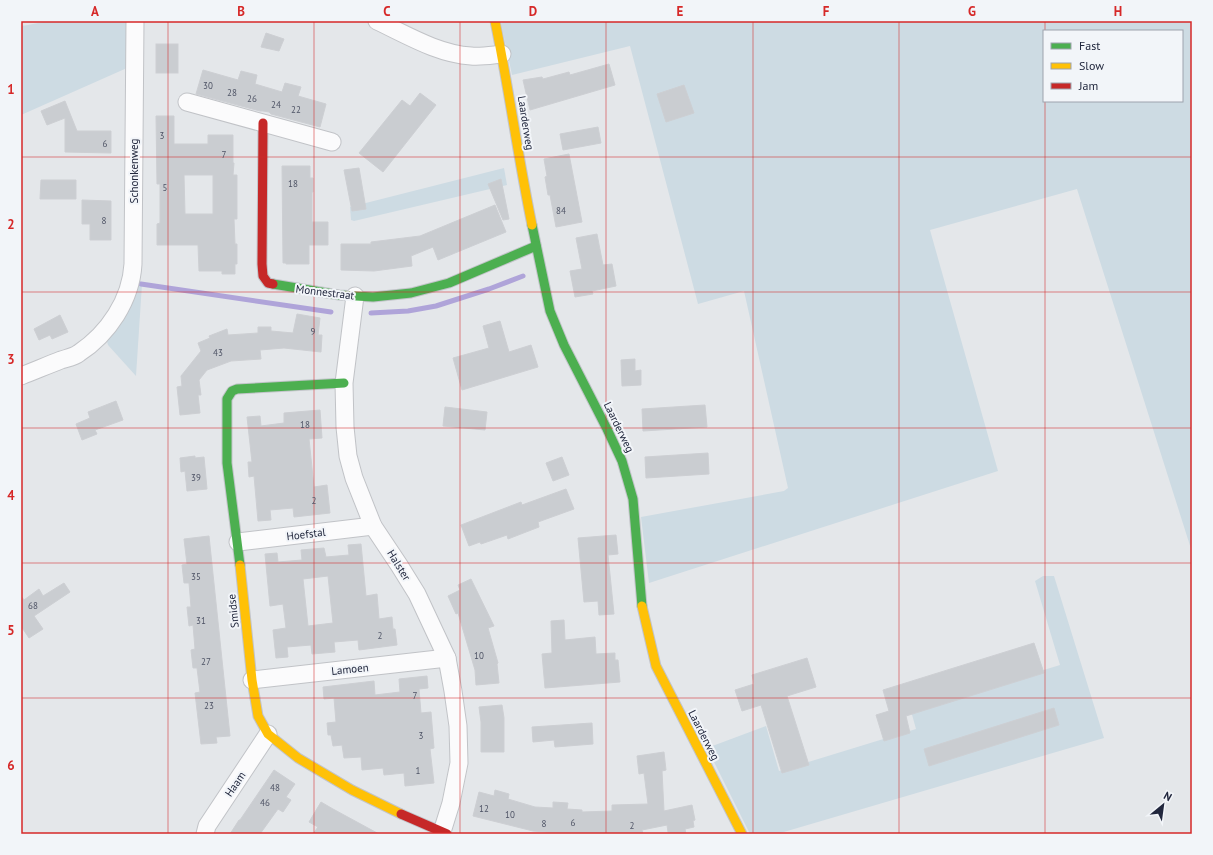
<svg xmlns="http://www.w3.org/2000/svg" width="1213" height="855" font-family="'PT Sans',sans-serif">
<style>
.green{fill:#cddbe3;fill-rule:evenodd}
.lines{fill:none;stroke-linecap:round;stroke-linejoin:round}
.stream{stroke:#afa4d9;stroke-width:5}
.building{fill:#cacdd1;stroke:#cdcfd3;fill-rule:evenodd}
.street-casing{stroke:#c1c3c7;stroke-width:19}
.fast-casing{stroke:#c2c4c9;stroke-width:11}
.slow-casing{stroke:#c2c4c9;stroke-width:11}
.jam-casing{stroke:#c2c4c9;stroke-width:11}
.street{stroke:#fbfbfc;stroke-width:17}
.fast{stroke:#4caf50;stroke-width:9}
.slow{stroke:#ffc107;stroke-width:9}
.jam{stroke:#c62828;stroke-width:9}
.grid{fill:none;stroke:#d62828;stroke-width:1;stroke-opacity:0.55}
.labels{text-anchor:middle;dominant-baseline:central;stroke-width:4;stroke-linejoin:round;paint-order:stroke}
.number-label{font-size:9px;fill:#4d5264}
.street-label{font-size:11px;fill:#21273d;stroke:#f2f5f9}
.neatline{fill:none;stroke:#d62828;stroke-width:1.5}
.grid-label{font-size:13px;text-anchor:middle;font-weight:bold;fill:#d62828}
</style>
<rect width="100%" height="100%" fill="#e4e7ea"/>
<!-- green -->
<g class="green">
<path d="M48,21h79v47l-106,47v-89l7,-1z"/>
<path d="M508,21h684v531l-115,-363 -147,41 68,241 -349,112 -8,-66 143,-26 4,-3 -44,-197 -46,13 -68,-258 -118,29 -11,-52zM1044,31h138v70h-138z"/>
<path d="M504,168l3,17 -153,36 -3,-1 -1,-13z"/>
<path d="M137,274l5,10 -6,92 -28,-31 -2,-7z"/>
<path d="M1043,576h11l50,162 -327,96h-27l-43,-86 59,-22 13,45 137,-42 -5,-18 149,-46 -25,-84z"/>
</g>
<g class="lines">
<!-- stream -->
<g class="stream">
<path d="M141,284l190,28"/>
<path d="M371,313l37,-2 28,-5 53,-17 34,-13"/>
</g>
</g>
<!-- building -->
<g class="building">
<path d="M266,33l18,6 -5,12 -18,-4z"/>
<rect x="156" y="44" width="22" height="29"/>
<path d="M609,64l6,21 -85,25 -7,-30 19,-3 1,2 26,-7 1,3z"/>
<path d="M203,70l35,10 3,-9 16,4 -2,9 27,8 3,-9 16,4 -3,9 28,8 -6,23 -49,-13 -2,-2 -6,-1h-3l-64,-17z"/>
<path d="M684,85l10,28 -28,9 -9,-28z"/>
<path d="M420,93l16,12 -53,67 -24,-19 43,-53 8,6z"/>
<path d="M65,101l12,30h34v22l-46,-1v-34l-18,7 -6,-14z"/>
<path d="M156,116h18v28h34v-9h25v28h1l-1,12h4v44h-3l1,25h2v20h-2v10h-13v-3h-23l-1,-26h-41v-21l3,-1v-39h-3zM184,175h29v39h-28z"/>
<path d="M598,127l3,16 -38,7 -3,-16z"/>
<path d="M569,154l13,68 -26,5 -6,-32h-2l-3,-18 2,-1 -3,-17z"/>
<path d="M282,166h28v12h3v14h-1v30h16v23h-19v19h-23v-1h-3z"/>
<path d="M359,168l7,41 -14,2 -8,-41z"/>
<path d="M501,179l8,40 -6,1 -15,-36z"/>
<path d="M41,180h35v19h-36z"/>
<path d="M82,200l29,1v39h-21v-16h-8z"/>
<path d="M495,205l11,27 -68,28 -5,-13 -22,9 1,10 -38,5 -33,-1v-26h30v-2l49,-6z"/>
<path d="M597,234l6,31 9,-1 4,22 -24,5 1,3 -18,3 -5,-26 12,-2 -6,-31z"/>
<path d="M297,314l23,4 -2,17h4l-1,17 -37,-4 -24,2 1,9 -30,2 -24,9 -8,10 2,15h-3l2,18 -20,2 -3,-28 5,-1 -1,-10 20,-25 -3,-8 12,-5 -1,-2 18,-7 1,6 30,-2v-6h13v4l22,2z"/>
<path d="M60,315l8,17 -16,7 -2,-4 -11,5 -5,-11z"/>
<path d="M500,321l9,31 22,-7 7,22 -76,23 -9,-32 36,-10 -6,-22z"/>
<path d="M635,359v12l6,-1v15l-19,1 -1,-26z"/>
<path d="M116,401l7,19 -28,10 2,4 -15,6 -6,-16 14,-6 -2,-6z"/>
<path d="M705,405l2,22 -64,4 -1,-22z"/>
<path d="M445,407l42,5 -2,18 -42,-4z"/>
<path d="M320,410l2,28 -13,1 5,48 13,-2 3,28 -36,4 -1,-9 -23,2 1,10 -13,1 -4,-45 -5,1 -1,-15h4l-5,-45 13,-1 1,10 23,-3v-10z"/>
<path d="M708,453l1,21 -63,4 -1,-21z"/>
<path d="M195,456v2l9,-1 3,32 -20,2 -2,-20 -4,1 -1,-14z"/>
<path d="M562,457l7,18 -16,6 -7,-18z"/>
<path d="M566,489l8,20 -36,13 1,5 -31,12 -1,-4 -26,9 -1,-2 -11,4 -8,-21 60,-23 1,3z"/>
<path d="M616,535l2,19 -10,1 6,59 -15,1 -1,-14 -14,1 -6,-64z"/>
<path d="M209,536l21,200 -14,1 1,6 -16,1 -6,-51 5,-1 -3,-24h-4l-2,-18 4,-1 -2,-24 -4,1 -2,-19h4l-2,-24h-5l-2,-18 5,-1 -3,-25z"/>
<path d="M361,544l5,52 11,-2 2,25 13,-2 1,12h2l2,16 -38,5 -1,-10 -24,2 1,10 -23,2 -1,-9 -24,2 1,10 -12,1 -3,-28 13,-2 -3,-24 -13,2 -5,-52 12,-1 1,9 24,-2 -1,-10 23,-2 2,9 23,-2 -1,-10zM328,576l5,47 -25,3 -5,-47z"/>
<path d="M471,579l23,47 -6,2 10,35 -1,1 2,19 -23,2 -1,-15 -17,-57 -2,1 -8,-18 12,-6 -2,-5z"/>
<path d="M64,583l6,9 -36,24 9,13 -14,9 -8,-12v-30l3,4 15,-11 4,7z"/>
<path d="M564,620l1,20 30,-3 1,17 19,-1v7h3l2,22 -75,6 -3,-34 10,-1 -1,-32z"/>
<path d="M1034,643l10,30 -138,43 4,17 -26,8 -8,-26 13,-4 -6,-21z"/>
<path d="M807,658l9,29 -29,9 22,69 -27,8 -21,-68 -19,6 -7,-21 19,-6 -2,-9z"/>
<path d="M427,676l1,12 -9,1 2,24 10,-1 3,36 -4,1 4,34 -29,3 -1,-13 -20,2 -1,-7 -21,2 -1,-13 -17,1 -2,-13 -9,1 -2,-11h-3l-1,-12 9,-1 -2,-24 -10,1 -1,-12 51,-6 1,14 25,-3 -1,-13z"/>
<path d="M502,705l2,13v34h-23v-30l-2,-15z"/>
<path d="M1054,708l5,17 -130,41 -5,-17z"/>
<path d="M592,723l1,21 -38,3 -1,-7 -21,2 -1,-15z"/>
<path d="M664,752l2,18 -4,1 2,40 28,-6 3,15 -2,1 1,6 -9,2 1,5h-15l-1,-2h-2l-1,-7 -25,5 1,4h-72l-38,-3 -60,-15 6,-24 15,4 1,-6 14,4 -1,5 27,8 18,1v-6l15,1 -1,6 15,1v2l30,-1v-6l36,-1 -4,-31 -5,1 -2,-18z"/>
<path d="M274,770l21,14 -9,13 5,3 -8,12 -5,-3 -18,25h-30l9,-14h1z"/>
<path d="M321,802l12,7 46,25h-66l5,-7 -9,-5z"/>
</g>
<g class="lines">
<defs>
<g id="street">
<path d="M377,21c30,14 61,33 94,35 10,1 21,-1 31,-2"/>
<path d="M187,102l145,40"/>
<path d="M355,296l-11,87 1,44 3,29 6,22 19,48 26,39 18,29 30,64 6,33 5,35 1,37 -8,40 -9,29"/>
<path d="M21,376c13,-5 27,-11 40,-16 6,-2 13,-3 18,-7 29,-19 52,-53 54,-89l2,-243"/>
<path d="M238,542l135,-16"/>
<path d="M252,680l195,-22"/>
<path d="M205,834l2,-8 61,-92"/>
</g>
<g id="fast">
<path d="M532,225l18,86 14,34 43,84 15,32 11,38 9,107"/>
<path d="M273,284l66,11 34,2 38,-4 38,-10 87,-37"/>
<path d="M240,565l-13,-102v-64l5,-8 5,-2 107,-6"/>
</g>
<g id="slow">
<path d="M495,21c14,68 23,136 37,204"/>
<path d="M240,565l12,115 6,36 10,18 30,24 54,32 49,24"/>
<path d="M642,606l14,60 86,168"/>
</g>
<g id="jam">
<path d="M263,123l-1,141 1,12 5,7 5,1"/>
<path d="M401,814l46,20"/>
</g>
</defs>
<!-- street casing -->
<use href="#street" class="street-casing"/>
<!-- fast casing -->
<use href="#fast" class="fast-casing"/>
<!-- slow casing -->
<use href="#slow" class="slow-casing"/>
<!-- jam casing -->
<use href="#jam" class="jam-casing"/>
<!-- street -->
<use href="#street" class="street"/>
<!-- fast -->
<use href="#fast" class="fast"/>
<!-- slow -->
<use href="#slow" class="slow"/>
<!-- jam -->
<use href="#jam" class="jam"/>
</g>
<!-- grid -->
<path class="grid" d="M168,21v813M314,21v813M460,21v813M606,21v813M753,21v813M899,21v813M1045,21v10M1045,101v733M21,157h1171M21,292h1171M21,428h1171M21,563h1171M21,698h1171"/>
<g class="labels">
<!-- number labels -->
<g class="number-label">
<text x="208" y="85">30</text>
<text x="232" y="92">28</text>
<text x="252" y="98">26</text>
<text x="276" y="104">24</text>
<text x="296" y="109">22</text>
<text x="162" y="135">3</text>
<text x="105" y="143">6</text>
<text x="224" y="154">7</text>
<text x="293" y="183">18</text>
<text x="165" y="187">5</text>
<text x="561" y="210">84</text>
<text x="104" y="220">8</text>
<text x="313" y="331">9</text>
<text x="218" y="352">43</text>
<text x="305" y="424">18</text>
<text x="196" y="477">39</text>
<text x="314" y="500">2</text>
<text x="196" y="576">35</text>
<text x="33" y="605">68</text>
<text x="201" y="620">31</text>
<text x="380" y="635">2</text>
<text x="479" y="655">10</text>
<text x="206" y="661">27</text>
<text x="415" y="695">7</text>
<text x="209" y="705">23</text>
<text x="421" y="735">3</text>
<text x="418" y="770">1</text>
<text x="275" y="787">48</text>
<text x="265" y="802">46</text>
<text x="484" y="808">12</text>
<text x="510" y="814">10</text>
<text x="573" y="822">6</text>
<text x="544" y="823">8</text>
<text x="632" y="825">2</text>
</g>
<!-- street labels -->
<g class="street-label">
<text transform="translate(526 123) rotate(81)">Laarderweg</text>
<text transform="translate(134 171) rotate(-90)">Schonkenweg</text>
<text transform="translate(325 292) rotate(7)">Monnestraat</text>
<text transform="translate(619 427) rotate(64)">Laarderweg</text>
<text transform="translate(306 534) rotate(-7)">Hoefstal</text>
<text transform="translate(399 565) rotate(58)">Halster</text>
<text transform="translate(233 611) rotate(-96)">Smidse</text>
<text transform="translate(350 669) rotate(-6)">Lamoen</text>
<text transform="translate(704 735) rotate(63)">Laarderweg</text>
<text transform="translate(235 784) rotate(-56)">Haam</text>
</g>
</g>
<!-- border -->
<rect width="1213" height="855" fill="none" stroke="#f2f5f9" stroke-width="44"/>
<!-- legend -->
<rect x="1043" y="30" width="140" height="72" fill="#f2f5f9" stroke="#9ea3ae"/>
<rect x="1051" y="43" width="20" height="6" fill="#4caf50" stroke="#9ea3ae"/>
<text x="1079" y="50" font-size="12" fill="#21273d">Fast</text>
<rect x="1051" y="63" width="20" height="6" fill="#ffc107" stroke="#9ea3ae"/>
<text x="1079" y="70" font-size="12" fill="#21273d">Slow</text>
<rect x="1051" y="83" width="20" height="6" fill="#c62828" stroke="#9ea3ae"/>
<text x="1079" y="90" font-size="12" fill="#21273d">Jam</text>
<!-- north arrow -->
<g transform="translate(1163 805) rotate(29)" stroke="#f2f5f9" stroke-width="3" paint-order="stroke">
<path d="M0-3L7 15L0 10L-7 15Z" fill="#21273d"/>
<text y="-6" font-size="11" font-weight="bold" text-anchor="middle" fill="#21273d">N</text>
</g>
<rect x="22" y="22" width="1169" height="811" class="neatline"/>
<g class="grid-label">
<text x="95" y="16">A</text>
<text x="241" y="16">B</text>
<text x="387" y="16">C</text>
<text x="533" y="16">D</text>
<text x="680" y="16">E</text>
<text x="826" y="16">F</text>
<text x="972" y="16">G</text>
<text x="1118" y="16">H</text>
<text x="11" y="94">1</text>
<text x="11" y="229">2</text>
<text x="11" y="364">3</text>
<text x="11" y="500">4</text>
<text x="11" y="635">5</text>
<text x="11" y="770">6</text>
</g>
</svg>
